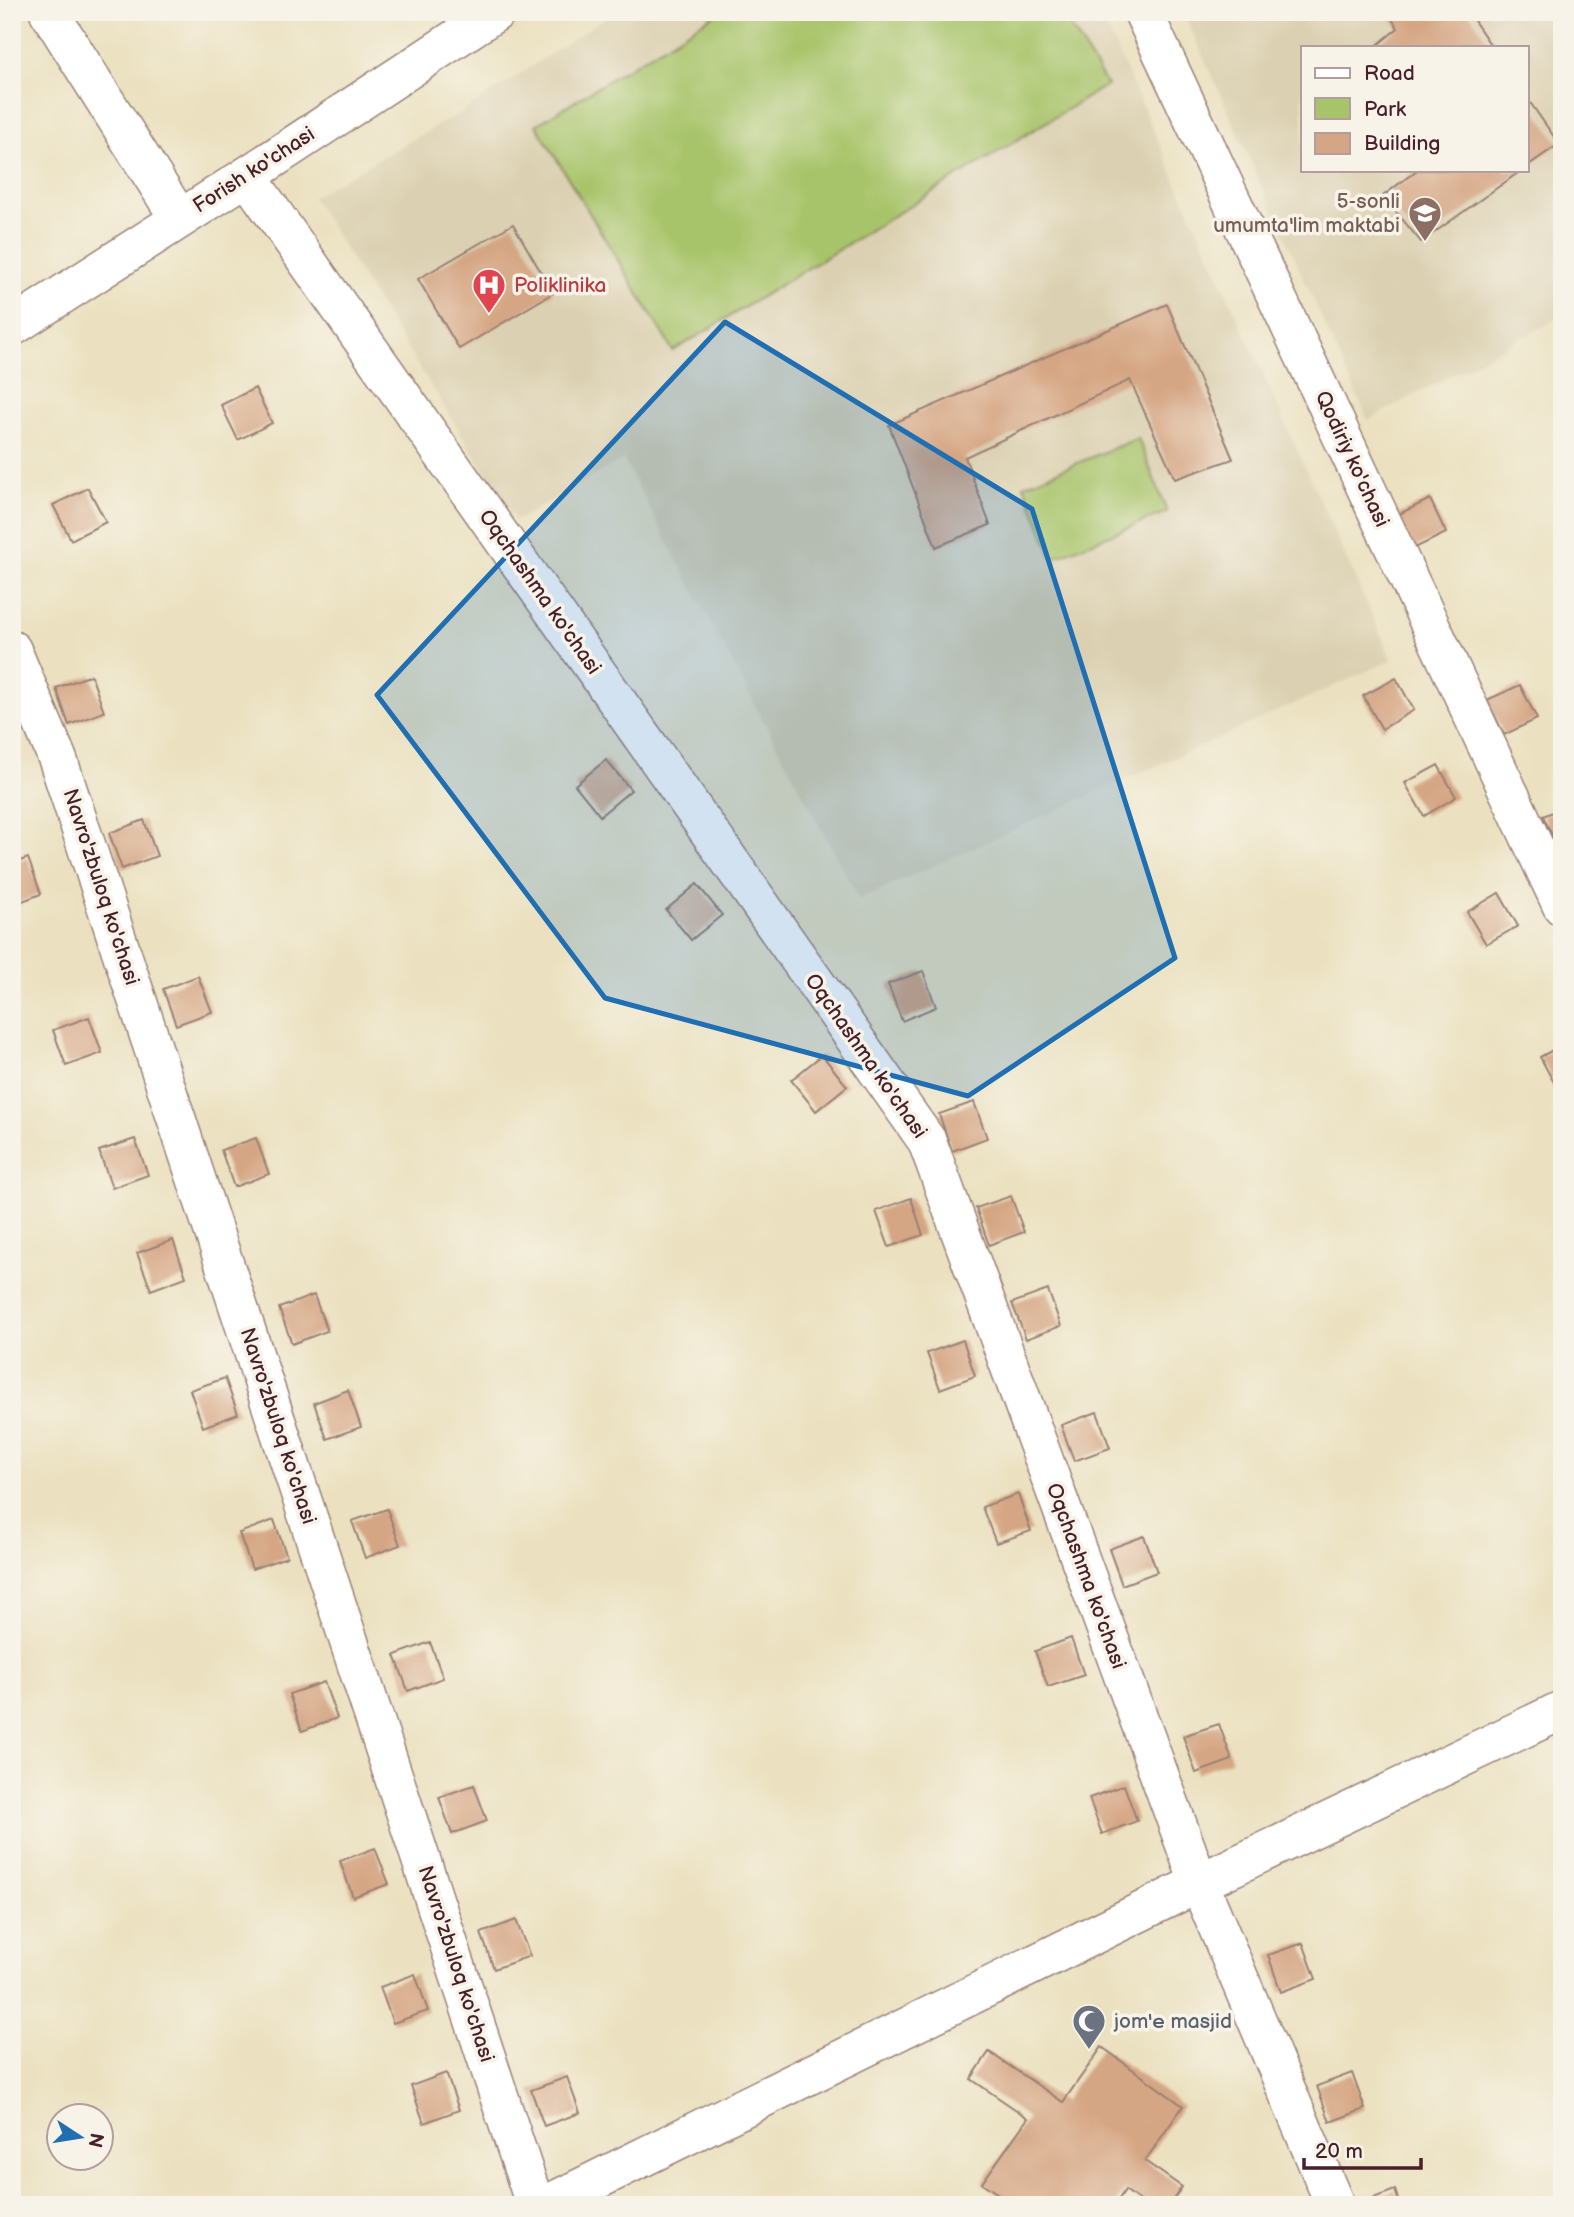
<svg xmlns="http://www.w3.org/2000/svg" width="1574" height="2217" font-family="'Balsamiq Sans',sans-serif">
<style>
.built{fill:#dbd0b1;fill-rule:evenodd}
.green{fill:#a8c46b;stroke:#79724b;stroke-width:2}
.building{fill:#d5a683}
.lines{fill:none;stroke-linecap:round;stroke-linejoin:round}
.minor-casing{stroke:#9a8076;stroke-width:41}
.primary-casing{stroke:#9a8076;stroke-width:41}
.minor{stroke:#fff;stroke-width:38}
.primary{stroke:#fff;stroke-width:38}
.marked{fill:#1f6fb2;fill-opacity:0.2;stroke:#1f6fb2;stroke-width:5;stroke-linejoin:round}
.labels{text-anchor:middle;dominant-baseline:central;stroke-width:7;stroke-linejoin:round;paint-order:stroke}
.street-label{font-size:21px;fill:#4a1f2b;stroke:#f7f3e8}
.education-label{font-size:21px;fill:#785e54;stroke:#f7f3e8;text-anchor:end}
.health-label{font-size:21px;fill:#be3a42;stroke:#f7f3e8;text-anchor:start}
.worship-label{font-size:21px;fill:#5b616d;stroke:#f7f3e8;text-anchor:start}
</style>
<rect width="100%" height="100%" fill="#f7f3e8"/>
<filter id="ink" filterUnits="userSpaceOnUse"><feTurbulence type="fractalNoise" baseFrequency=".0143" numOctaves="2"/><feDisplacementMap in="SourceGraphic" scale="14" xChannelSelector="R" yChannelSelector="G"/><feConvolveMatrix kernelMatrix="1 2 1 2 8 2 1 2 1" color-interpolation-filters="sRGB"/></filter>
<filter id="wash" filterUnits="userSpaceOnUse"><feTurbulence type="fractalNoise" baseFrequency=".00686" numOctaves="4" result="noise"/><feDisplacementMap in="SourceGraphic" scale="28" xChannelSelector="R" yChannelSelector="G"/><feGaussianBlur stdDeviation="1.57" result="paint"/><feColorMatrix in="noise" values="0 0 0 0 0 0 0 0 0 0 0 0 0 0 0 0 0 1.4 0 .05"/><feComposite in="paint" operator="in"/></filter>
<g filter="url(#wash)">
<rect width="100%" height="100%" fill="#ebe1c0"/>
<!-- built -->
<g class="built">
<path d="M614,12h486l292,648 -533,239 -236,-440 -107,62 -204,-324 153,-87z"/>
<path d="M1183,12h379v304l-194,104zM1303,47h224v123h-224z"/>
</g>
<!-- green -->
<g class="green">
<path d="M719,12h343l45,73 -434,266 -137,-226z"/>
<path d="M1138,438l29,74 -114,46 -29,-73z"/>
</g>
<g id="blocks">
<!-- building -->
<g class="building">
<path d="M1387,12h81l24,35h-117l23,-19z"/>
<path d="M1527,98l32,46 -32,22z"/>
<path d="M1417,170h105l-101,72 -38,-46z"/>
<path d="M513,224l40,69 -94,56 -41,-70z"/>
<path d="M1167,304l66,155 -58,20 -45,-99 -165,77 25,68 -54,22 -47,-122z"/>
<path d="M255,388l17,35 -34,17 -17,-35z"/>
<path d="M88,488l18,34 -35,18 -18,-35z"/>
<path d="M1430,499l16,34 -33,16 -16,-34z"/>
<path d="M91,675l13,37 -35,13 -13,-37z"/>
<path d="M1396,678l18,32 -32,19 -19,-33z"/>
<path d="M1520,685l17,34 -33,16 -17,-35z"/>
<path d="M606,760l25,30 -31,26 -25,-31z"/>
<path d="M1438,765l18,32 -32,19 -19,-33z"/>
<path d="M1562,808v41l-3,1 -16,-34z"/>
<path d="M144,820l13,36 -35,13 -13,-36z"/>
<path d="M28,858l13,36 -29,11v-41z"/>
<path d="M697,884l25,31 -31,25 -25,-30z"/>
<path d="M1499,893l19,33 -32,18 -19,-32z"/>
<path d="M923,971l13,36 -34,14 -14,-37z"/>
<path d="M198,976l14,36 -36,13 -13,-36z"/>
<path d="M89,1017l13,36 -36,13 -13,-36z"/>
<path d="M1562,1045v43l-4,2 -18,-33z"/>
<path d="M822,1055l25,31 -31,25 -25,-31z"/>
<path d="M974,1102l13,36 -35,13 -13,-37z"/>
<path d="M256,1138l13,36 -35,13 -13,-37z"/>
<path d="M135,1139l13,36 -36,13 -13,-37z"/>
<path d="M1011,1196l13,36 -35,13 -13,-37z"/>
<path d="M911,1198l12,37 -34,12 -13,-36z"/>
<path d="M173,1240l13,37 -35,13 -14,-37z"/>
<path d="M1048,1290l13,36 -35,13 -14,-36z"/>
<path d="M314,1295l13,36 -35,13 -13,-36z"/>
<path d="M963,1340l12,36 -35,13 -13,-36z"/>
<path d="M225,1378l13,36 -35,13 -13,-37z"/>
<path d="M348,1390l13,37 -34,12 -13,-36z"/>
<path d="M1097,1412l13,36 -36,13 -13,-36z"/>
<path d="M1018,1494l13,37 -35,12 -14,-36z"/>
<path d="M387,1509l13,36 -35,13 -13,-37z"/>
<path d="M274,1520l13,37 -35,12 -13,-36z"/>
<path d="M1144,1536l13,36 -35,13 -13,-36z"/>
<path d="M1071,1638l13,37 -36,12 -13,-36z"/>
<path d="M430,1642l13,36 -35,13 -13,-36z"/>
<path d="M324,1682l13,36 -35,13 -13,-37z"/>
<path d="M1219,1724l13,36 -36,13 -13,-37z"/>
<path d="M474,1785l13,36 -35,13 -13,-37z"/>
<path d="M1124,1785l13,36 -35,13 -13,-36z"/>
<path d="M375,1848l14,36 -36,13 -13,-36z"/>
<path d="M516,1920l14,36 -36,13 -13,-36z"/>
<path d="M1303,1943l13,36 -35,13 -13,-37z"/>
<path d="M415,1974l13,37 -35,12 -13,-36z"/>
<path d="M1102,2047l81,59 -38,55 37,26 -13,18h-23l-21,-15 -10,15h-101l-32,-22 46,-65 -57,-39 18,-27 74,50z"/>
<path d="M446,2073l13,37 -35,13 -13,-37z"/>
<path d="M1352,2073l13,36 -35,13 -13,-36z"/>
<path d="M567,2077l13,36 -36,13 -13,-36z"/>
<path d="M1395,2190l5,15h-43v-1z"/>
</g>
</g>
</g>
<g filter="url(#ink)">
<use href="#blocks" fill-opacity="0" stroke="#9a8076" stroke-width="2"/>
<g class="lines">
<defs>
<g id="minor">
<path d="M49,12l130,206"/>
<path d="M1143,12l419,894"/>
<path d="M247,176l680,965 272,742 136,322"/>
<path d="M12,650l46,110 477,1445"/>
<path d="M546,2205l653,-322 363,-173"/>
</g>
<path id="primary" d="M12,327l235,-151 249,-164"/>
</defs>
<!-- minor casing -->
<use href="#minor" class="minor-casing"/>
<!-- primary casing -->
<use href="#primary" class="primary-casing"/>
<!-- minor -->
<use href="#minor" class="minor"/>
<!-- primary -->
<use href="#primary" class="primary"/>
</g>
</g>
<!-- marked area -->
<path class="marked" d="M725,322l307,187 143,449 -207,138 -363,-98 -228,-303z"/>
<!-- icons -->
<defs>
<symbol id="school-pin" viewBox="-11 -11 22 30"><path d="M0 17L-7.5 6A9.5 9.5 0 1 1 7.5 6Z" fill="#8d6e63" stroke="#f7f3e8"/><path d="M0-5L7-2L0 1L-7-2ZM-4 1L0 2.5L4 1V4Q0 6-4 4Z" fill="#fff"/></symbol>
<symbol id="hospital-pin" viewBox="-11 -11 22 30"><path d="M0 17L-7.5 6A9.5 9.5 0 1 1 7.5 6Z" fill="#e0444e" stroke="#f7f3e8"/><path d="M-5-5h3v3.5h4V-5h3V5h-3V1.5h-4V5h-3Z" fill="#fff"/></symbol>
<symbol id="mosque-pin" viewBox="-11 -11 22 30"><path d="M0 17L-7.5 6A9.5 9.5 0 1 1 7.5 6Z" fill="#6b7280" stroke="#f7f3e8"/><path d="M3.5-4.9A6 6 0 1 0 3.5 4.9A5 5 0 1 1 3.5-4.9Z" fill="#fff"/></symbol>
</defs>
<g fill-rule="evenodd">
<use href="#school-pin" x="1406" y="194" width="38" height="52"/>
<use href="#hospital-pin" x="470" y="266" width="38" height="52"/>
<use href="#mosque-pin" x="1070" y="2002" width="38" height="52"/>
</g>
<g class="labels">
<!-- street labels -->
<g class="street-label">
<text transform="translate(254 170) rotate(-33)">Forish ko'chasi</text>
<text transform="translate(1352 459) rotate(65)">Qodiriy ko'chasi</text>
<text transform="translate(540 592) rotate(55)">Oqchashma ko'chasi</text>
<text transform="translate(101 887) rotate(72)">Navro'zbuloq ko'chasi</text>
<text transform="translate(866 1056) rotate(55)">Oqchashma ko'chasi</text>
<text transform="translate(278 1426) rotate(72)">Navro'zbuloq ko'chasi</text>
<text transform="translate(1086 1576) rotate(70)">Oqchashma ko'chasi</text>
<text transform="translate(456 1964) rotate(72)">Navro'zbuloq ko'chasi</text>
</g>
<!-- education labels -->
<g class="education-label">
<text x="1400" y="201">5-sonli<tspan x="1400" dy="24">umumta'lim maktabi</tspan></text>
</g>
<!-- health labels -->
<g class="health-label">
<text x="514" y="285">Poliklinika</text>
</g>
<!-- worship labels -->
<g class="worship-label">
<text x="1114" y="2021">jom'e masjid</text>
</g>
</g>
<!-- margin -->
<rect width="1574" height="2217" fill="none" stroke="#f7f3e8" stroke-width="42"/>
<!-- legend -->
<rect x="1301" y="46" width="228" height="126" fill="#f7f3e8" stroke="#b29e9c" stroke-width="2"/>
<rect x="1315" y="68" width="35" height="10" fill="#ffffff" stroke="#b29e9c" stroke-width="2"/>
<text x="1364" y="80" font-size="21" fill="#4a1f2b">Road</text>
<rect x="1315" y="98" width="35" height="21" fill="#a8c46b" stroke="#b29e9c" stroke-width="2"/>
<text x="1364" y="116" font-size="21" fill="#4a1f2b">Park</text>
<rect x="1315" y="133" width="35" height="21" fill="#d5a683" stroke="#b29e9c" stroke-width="2"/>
<text x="1364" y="150" font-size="21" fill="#4a1f2b">Building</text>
<!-- north arrow -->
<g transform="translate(80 2137) rotate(102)"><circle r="33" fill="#f7f3e8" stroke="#b29e9c" stroke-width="2"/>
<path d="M0-5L12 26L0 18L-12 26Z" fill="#1f6fb2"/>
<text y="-10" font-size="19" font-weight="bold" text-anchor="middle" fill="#4a1f2b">N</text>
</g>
<!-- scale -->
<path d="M1304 2158v10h117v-10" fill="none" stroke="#4a1f2b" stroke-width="3.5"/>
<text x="1315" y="2158" font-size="21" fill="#4a1f2b" stroke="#f7f3e8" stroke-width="5" paint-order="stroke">20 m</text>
</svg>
